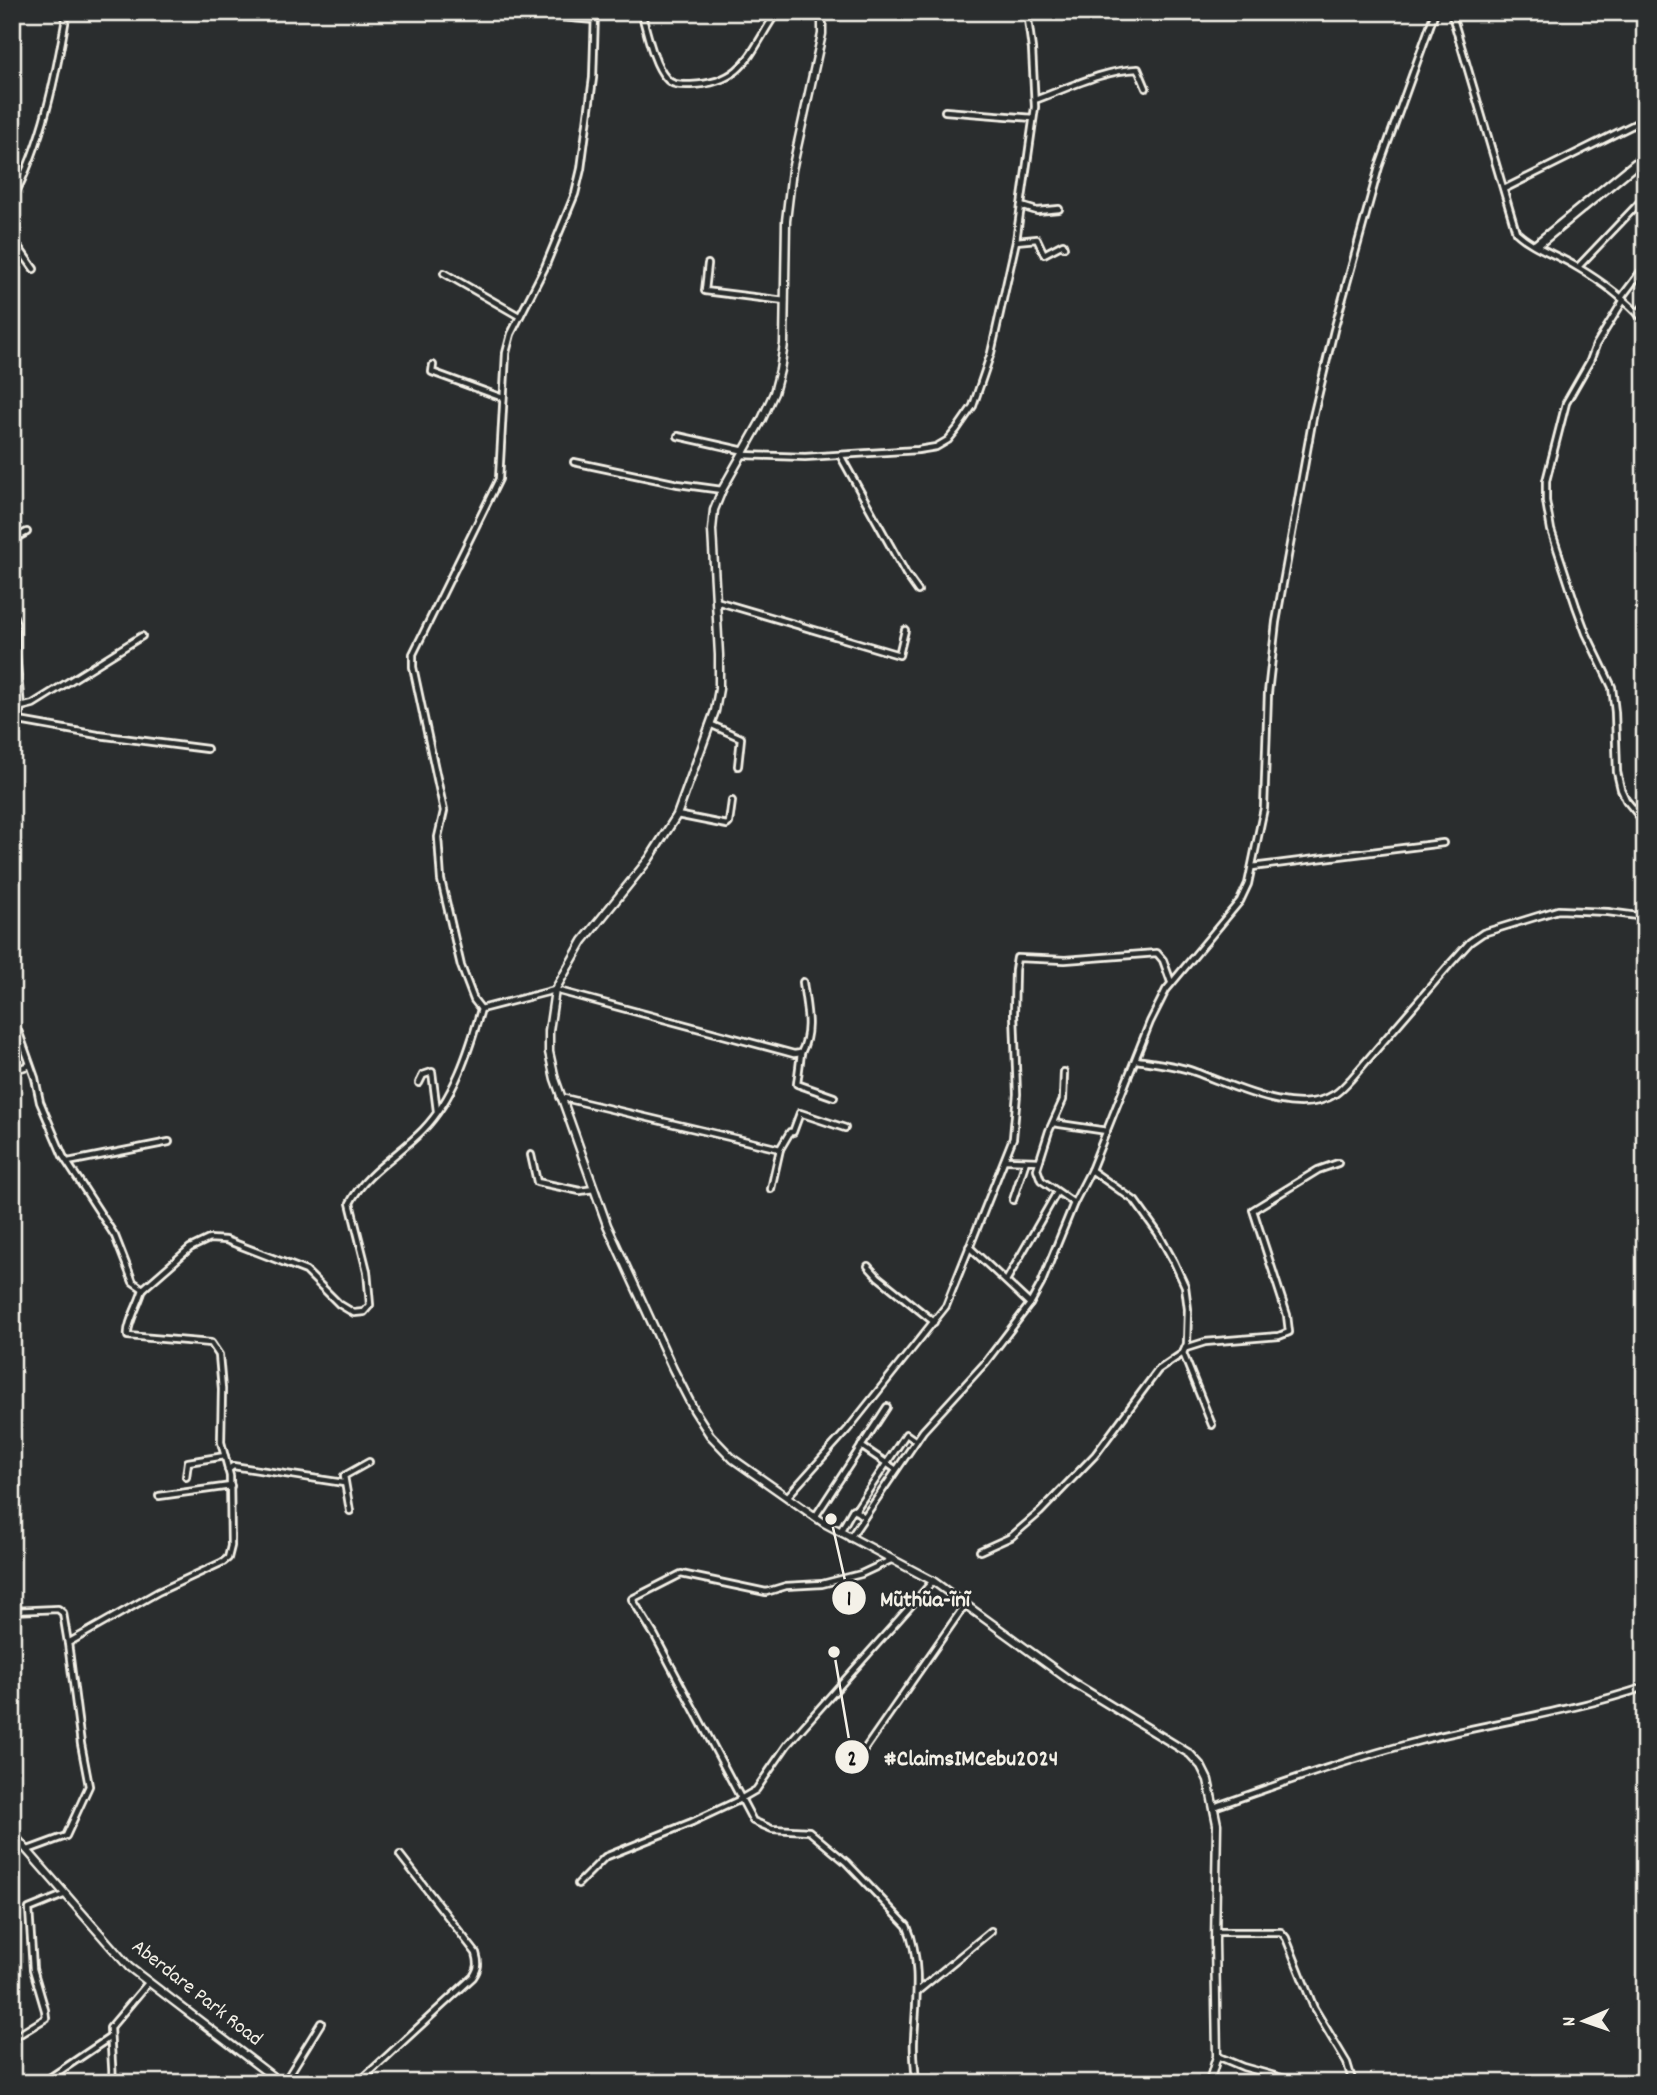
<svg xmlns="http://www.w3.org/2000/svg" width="1657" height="2095" font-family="Dekko,sans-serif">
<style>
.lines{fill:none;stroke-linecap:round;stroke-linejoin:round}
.street-casing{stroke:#f4f1e8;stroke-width:10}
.secondary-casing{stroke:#f4f1e8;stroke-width:11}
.street{stroke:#2a2d2e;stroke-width:4.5}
.secondary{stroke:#2a2d2e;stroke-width:6}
.labels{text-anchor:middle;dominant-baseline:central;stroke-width:5;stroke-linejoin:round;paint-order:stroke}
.street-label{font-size:21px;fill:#f4f1e8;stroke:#2a2d2e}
.leader{fill:none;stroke:#f4f1e8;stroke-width:2.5}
.callout-dot{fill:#f4f1e8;stroke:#2a2d2e;stroke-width:2.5}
.mark-label{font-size:21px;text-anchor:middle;font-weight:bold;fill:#111}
.callout-label{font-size:23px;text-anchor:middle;font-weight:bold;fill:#f4f1e8;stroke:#2a2d2e;stroke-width:5;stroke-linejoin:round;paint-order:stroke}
</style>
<rect width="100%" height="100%" fill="#2a2d2e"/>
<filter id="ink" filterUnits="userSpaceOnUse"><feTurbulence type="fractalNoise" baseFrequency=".0143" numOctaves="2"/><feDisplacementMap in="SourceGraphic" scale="14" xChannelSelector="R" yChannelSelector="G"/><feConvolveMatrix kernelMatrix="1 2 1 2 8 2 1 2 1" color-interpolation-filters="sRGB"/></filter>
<g filter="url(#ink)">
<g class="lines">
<defs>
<g id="street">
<path d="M641,12c6,19 12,52 25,66 6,8 16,7 25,7 55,-2 59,-34 86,-73"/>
<path d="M1451,12l65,220c17,16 42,23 61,35 24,14 49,33 68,54"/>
<path d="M486,14l63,2 45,4"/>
<path d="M1035,100c33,-12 68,-30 103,-31l8,19"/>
<path d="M945,111l88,7"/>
<path d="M1504,189l141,-70"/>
<path d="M12,200c31,-58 44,-124 55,-188"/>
<path d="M1021,206l16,5 22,-2"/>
<path d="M12,238l22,31"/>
<path d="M1016,241l21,-2 7,15 19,-10 1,3"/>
<path d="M1535,244l110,-90"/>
<path d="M1538,246l102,-84"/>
<path d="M708,264l-3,27 80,10"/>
<path d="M1578,267l62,-65"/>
<path d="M444,273l75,43"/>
<path d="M1621,298l24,-32"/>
<path d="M1623,301l-27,44 -6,16 -24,42 -20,78v20l5,29 25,76 10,27 26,54 3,25 2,60 4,17 5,11 19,23"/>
<path d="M1638,314l7,-10"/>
<path d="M433,365l-1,7 71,26"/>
<path d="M678,436l67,15"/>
<path d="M743,455l62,2 113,-7 18,-3 12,-7 9,-11 16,-23 18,-53 25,-112 19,-134 -3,-58 -5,-37"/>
<path d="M840,455l66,119 12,17"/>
<path d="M574,462l104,22 44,6"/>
<path d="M12,540l15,-8"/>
<path d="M716,601l183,54 6,-25"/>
<path d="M12,611l4,12v31l5,53 -2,14 -7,5"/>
<path d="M21,707l12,-3 109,-68"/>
<path d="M19,721l79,14 109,14"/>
<path d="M712,725l29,13 -3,28"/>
<path d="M677,815l50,10 2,-2 3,-22"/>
<path d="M1252,867l191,-24"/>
<path d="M481,1009l-7,-9 -13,-34 -20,-86 -3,-43 6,-26 -31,-144v-13l86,-175 7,-126 5,-19 34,-67 30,-73 6,-25 12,-91 2,-66"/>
<path d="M12,1021l7,12 16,45 5,24 23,54 52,80 18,46 10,7 47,-41 19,-9 17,1 80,31 33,33 15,9 10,-1 6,-7 -3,-34 -17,-68c15,-30 50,-49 73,-73 31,-32 46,-79 58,-121l74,-19 239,64 7,-1c12,-23 5,-46 2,-71"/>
<path d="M801,1053l-4,31 37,13"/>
<path d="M1136,1060c20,3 41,5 59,12 37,13 101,47 140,22 6,-4 11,-10 16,-15l100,-116 19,-21 13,-9 75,-23 50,2 37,5"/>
<path d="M12,1071l18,-6"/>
<path d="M1064,1072l-1,28 -14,31 -12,38 4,11 33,23"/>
<path d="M419,1083l4,-8 9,-3 5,39"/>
<path d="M560,1097l220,52"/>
<path d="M1053,1123l54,8"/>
<path d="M531,1155l6,27 43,9 14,-2"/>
<path d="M1005,1160l34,1"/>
<path d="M68,1162l101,-20"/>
<path d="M771,1189l9,-40 10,-17h3l7,-19 45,15"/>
<path d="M1013,1200l13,-39"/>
<path d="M969,1247l61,57"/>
<path d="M868,1266l10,11 56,45"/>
<path d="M1006,1281l51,-89"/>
<path d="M1186,1348l19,-6 74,-6 10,-4 -2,-17 -34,-105 65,-40 20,-7"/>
<path d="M1183,1353l29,72"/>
<path d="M861,1446l34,23"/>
<path d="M228,1470l5,-4 111,17"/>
<path d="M186,1477l2,-15 37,-6"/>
<path d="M159,1496l72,-10"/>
<path d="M787,1497l61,-68 98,-123 67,-168 4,-44 -3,-80 1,-44 2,-12 48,2 92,-7 6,7 8,22"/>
<path d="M350,1511l-6,-35 25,-14"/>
<path d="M855,1511l51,-77 10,7"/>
<path d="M815,1517l72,-110"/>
<path d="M840,1532l13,-23 11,8"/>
<path d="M850,1538l73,-107 62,-68 45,-59 11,-20 33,-81 17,-33 59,-148 16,-32 74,-89 8,-17 16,-76 4,-115 8,-71 37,-205 21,-87 45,-163 56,-155"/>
<path d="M980,1551l31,-14 29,-25 55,-57 63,-85 25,-17 4,-9 1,-35 -3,-23 -11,-24 -16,-29 -23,-32 -44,-31"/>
<path d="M891,1560l-30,14 -39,10 -36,2 -20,6 -85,-18 -49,25 23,37 98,185 19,8 37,2 37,31 61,64c15,35 9,76 7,113 -1,14 1,29 2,44"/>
<path d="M12,1611l46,-2 5,4 5,30"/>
<path d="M858,1759l107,-154"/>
<path d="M1214,1807c71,-25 141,-50 213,-68 73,-18 147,-28 218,-52"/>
<path d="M28,1850l38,-14 23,-50 -8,-42 -13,-101 90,-51 65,-30 5,-4 3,-12 -1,-70 -9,-34 1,-53 -3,-34 -8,-12 -83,-7c-2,-11 12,-34 15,-47"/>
<path d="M578,1884l27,-27 87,-35 45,-21 19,-11 31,-45 146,-164"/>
<path d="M1215,1932h66l5,6 28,70 33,55 6,20"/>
<path d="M918,1991l73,-60"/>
<path d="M12,2039l34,-21 -1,-8 -12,-41 -4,-60 37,-15"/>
<path d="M1217,2056l26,11 57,16"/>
<path d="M42,2083l67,-45"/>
<path d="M113,2083l-3,-55 38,-45"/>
<path d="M284,2083l37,-60"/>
<path d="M358,2083l115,-106c6,-9 6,-14 3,-24l-76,-98"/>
</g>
<g id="secondary">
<path d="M822,12v22l-30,136 -6,51 -2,123 -4,26 -6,23 -12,26 -40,71 -8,20 -2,20 7,125v34l-4,22 -38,104 -28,44 -66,82 -28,49 -6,41v21l6,27 52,146 66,144 21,41 16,25 23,24 91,64 109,58 139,101 118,72 11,12 7,14 9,44 -2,118 2,114 -8,27"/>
<path d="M12,1833l117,134 152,116"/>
</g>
</defs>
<!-- street casing -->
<use href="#street" class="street-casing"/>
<!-- secondary casing -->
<use href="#secondary" class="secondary-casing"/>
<!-- street -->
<use href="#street" class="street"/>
<!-- secondary -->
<use href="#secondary" class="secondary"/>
</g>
</g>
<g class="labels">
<!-- street labels -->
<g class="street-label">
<text transform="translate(196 1994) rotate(38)">Aberdare Park Road</text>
</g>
</g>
<!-- callouts -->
<path class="leader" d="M831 1519L849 1598M834 1652L852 1757"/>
<g class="callout-dot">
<circle cx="831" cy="1519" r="7"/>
<circle cx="834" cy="1652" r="7"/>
<circle cx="849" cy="1598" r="18"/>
<circle cx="852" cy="1757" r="18"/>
</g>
<g class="mark-label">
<text x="849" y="1605">1</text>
<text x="852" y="1765">2</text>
</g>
<g class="callout-label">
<text x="925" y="1606">Mũthũa-ĩnĩ</text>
<text x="971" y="1765">#ClaimsIMCebu2024</text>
</g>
<!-- margin -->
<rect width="1657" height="2095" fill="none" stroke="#2a2d2e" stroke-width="42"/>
<rect x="21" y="21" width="1615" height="2053" fill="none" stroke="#f4f1e8" stroke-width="2.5" filter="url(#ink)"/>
<!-- north arrow -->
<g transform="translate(1584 2021) rotate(268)" stroke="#2a2d2e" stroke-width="5" paint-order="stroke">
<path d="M0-5L12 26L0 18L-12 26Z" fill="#f4f1e8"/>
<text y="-10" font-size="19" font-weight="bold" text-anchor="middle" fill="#f4f1e8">N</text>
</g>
</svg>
